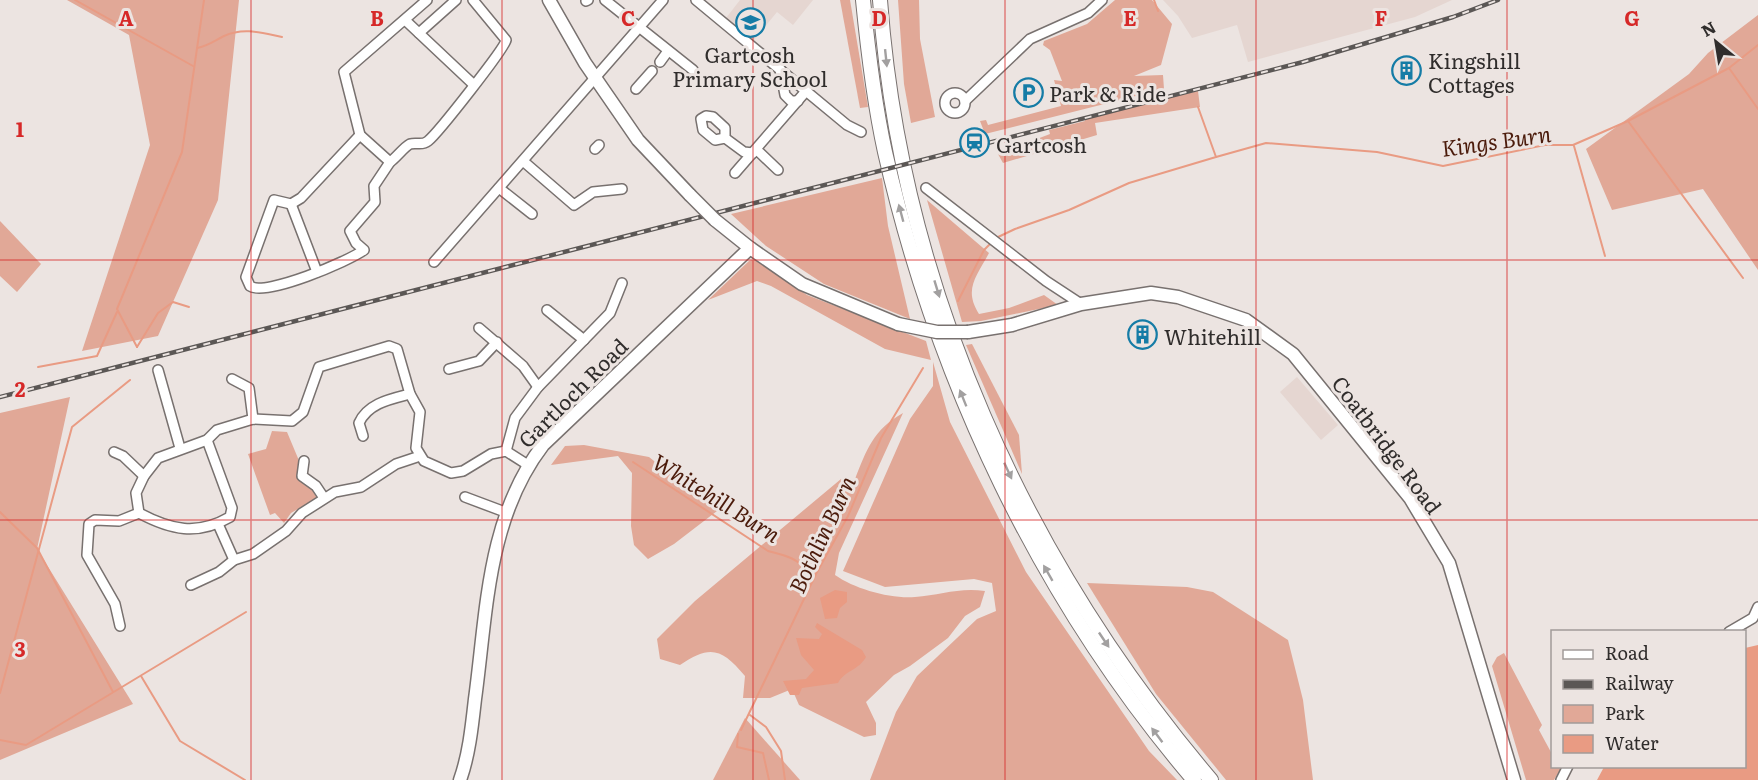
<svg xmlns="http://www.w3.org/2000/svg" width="1758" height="780" font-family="Literata,serif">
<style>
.built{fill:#e5d6d1}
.green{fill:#e1a897}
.water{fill:#e99b83}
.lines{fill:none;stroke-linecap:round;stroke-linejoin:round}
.stream{stroke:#e99b83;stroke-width:2}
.minor-casing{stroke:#78716f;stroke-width:12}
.major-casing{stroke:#78716f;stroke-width:15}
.highway-casing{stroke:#78716f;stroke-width:16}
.minor{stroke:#fff;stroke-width:9}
.major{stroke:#fff;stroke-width:12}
.highway{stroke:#fff;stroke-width:14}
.rail-casing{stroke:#5b5755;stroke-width:4.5}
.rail{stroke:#ece4e1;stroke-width:2;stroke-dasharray:7;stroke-linecap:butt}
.major-bridge-casing{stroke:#78716f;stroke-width:15;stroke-linecap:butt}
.major-bridge{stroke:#fff;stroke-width:12}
.oneway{fill:#a2a0a0}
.grid{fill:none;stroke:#d62828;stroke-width:1.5;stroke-opacity:0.55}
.labels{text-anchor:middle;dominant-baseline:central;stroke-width:6;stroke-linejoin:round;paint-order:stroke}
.poi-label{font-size:21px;fill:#302d2c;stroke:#ece4e1;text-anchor:start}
.street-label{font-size:21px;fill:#302d2c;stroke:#ece4e1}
.water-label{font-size:22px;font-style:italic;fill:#4b1b0b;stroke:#ece4e1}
.grid-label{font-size:20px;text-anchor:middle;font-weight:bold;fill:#d62828;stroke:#ece4e1;stroke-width:6;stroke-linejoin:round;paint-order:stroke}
</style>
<rect width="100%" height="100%" fill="#ece4e1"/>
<!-- built -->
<g class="built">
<path d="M740,0h73l-20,25 -16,-13 -23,28 -28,-22z"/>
<path d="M1163,0h289l-37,17 -167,45 -11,-37 -45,13 -14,-22z"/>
<path d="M1297,377l41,48 -17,15 -41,-48z"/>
</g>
<!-- green -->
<g class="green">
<path d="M67,0h172l-21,200 -60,136 -76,15 68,-206 -21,-110z"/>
<path d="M840,0h10l18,107 -8,1z"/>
<path d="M898,0h21l1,39 15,78 -24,6 -7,-39z"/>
<path d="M1115,0h37l20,24 -11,41 -27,11 29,-1 1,14 -179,45 -5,-13 6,-1 2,5 73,-19 -7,-26 8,1 -12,-31 -7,-5 1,-4 43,-17z"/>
<path d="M1758,15v255l-55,-81 -91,21 -26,-61 103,-75 19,-21z"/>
<path d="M1198,91l2,16 -105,16 2,12 -94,28 -5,-9 52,-20 -1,-4 36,-9v-3z"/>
<path d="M882,178l6,48 22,93 -86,-35 -58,-38 -35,-32z"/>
<path d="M927,200l62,53c-12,23 -26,36 -10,61l30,-6 35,-13 14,10 -77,16 -19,1z"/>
<path d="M0,221l41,43 -24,28 -17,-16z"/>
<path d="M755,259l52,36 119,46 5,19 -46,-11 -114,-63 -14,-5 -49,19 41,-39z"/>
<path d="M972,344l47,91 3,39 -56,-129z"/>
<path d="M933,362l17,60 76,150 123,179 28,29h-307l26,-68 21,-36 60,-57 19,-8 -4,-28 -18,-4 -89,8 -42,-16 67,-152 23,-33z"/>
<path d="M70,397l-33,152 96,155 -133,56v-347z"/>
<path d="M903,413l-64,140 -4,22c20,14 55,24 80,22 25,-2 45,-10 70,-6l-5,16 -15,9 -17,22 -38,28 -16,9 -28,27 10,21v12l-12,2 -65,-32 -7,-16 -22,9h-27l2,-22c-23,-27 -34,-32 -65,-11l-20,-6 -3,-20 38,-38 146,-122h14c12,-30 18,-49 48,-66z"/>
<path d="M272,431l15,1 13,31 2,20 11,8 4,7 -26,15 -7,10 -9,-10 -5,2 -22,-61 18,-5z"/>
<path d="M584,445l65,12 68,54 -43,33 -26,15 -14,-14 -3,-19 1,-53 -14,-17 -67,9 14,-19z"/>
<path d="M1087,583l100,4 26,5 75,48 15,60 10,80h-87l-70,-86z"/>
<path d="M1504,653l38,72 -3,5 13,24v12l9,2 -7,12h-28l-34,-114 5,-9z"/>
<path d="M745,718l55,62h-87z"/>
</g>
<!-- water -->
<g class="water">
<path d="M835,590l12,2v10l-7,6 -3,10 -12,1 -5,-21z"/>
<path d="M817,623l45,27 4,7c-8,14 -21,13 -28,26l-36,5 -3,7h-9l-7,-14 23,-2 8,-9 -13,-15 -5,-17 23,1 3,-5 -7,-7z"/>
<path d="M1758,645v135h-161l7,-13 140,-1 1,-118z"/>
</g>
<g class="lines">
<!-- stream -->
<g class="stream">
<path d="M75,0l118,66"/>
<path d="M1154,0l4,11"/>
<path d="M197,48c11,-2 17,-7 27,-12 20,-9 38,-3 58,1"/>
<path d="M1729,68l29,41"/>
<path d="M1628,121l115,157"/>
<path d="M1574,146l31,110"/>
<path d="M1216,157l50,-14 111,9 66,14 102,-21h28l55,-24 101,-53 29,-23"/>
<path d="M996,238l19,-9 54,-19 60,-27 87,-26 -18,-50"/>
<path d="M958,301l26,-51 8,-8"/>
<path d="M137,347l-20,-38 65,-157 22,-152"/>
<path d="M137,347l21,-34 15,-11 16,5"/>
<path d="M38,367l59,-11 20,-44"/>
<path d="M633,462l135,89c10,3 24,5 32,13 6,5 7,8 15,10"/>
<path d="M0,512l37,36 76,144"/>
<path d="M141,676l39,65 65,39"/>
<path d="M0,693l72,-266 58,-47"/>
<path d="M750,715l16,12 15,24 4,29"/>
<path d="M741,730l75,-156 32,-58 33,-78 42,-70"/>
<path d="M738,734l-1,13 26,6 6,27"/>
<path d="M0,740l26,5 220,-133"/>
</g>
<defs>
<g id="minor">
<path d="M605,0l88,70"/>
<path d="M696,0l151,125 14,7"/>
<path d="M586,1l2,-1"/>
<path d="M405,20l69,65"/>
<path d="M419,33l37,-33"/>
<path d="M660,62l8,-11"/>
<path d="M780,69l5,26 6,6h7"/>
<path d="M636,89l16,-18"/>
<circle cx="955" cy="103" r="10"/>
<path d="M965,101l65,-62 58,-26 14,-13"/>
<path d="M360,135l-59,63 -10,6 -17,-4 -28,77 4,9c15,11 99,-25 114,-36l-8,-7 -6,-12 25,-29 -1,-16 16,-24"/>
<path d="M360,135l30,27c6,-4 14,-15 20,-18 7,-2 12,2 18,-3 10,-8 77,-93 78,-101l-33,-40"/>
<path d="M360,135l-16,-63 83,-72"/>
<path d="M725,138v-10l-12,-11 -7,-1 -5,3 2,11 12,10 10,-2 19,14 9,1"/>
<path d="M595,149l4,-4"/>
<path d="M757,150l21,20"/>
<path d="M523,161l51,44 19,-13 29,-3"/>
<path d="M735,173l72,-83"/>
<path d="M499,188l33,26"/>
<path d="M926,188l120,93 35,23"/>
<path d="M291,204l26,68"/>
<path d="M434,262l229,-262"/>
<path d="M547,310l37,30"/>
<path d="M479,328l44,38 15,21"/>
<path d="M449,369l30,-8 18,-19"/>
<path d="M158,370l22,78"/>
<path d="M232,379l17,9 4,31"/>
<path d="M363,436l-4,-13c9,-20 32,-24 51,-29"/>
<path d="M506,451l9,-33 23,-31 72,-74 12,-30"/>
<path d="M114,452l9,4 21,20"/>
<path d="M304,461l-2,15 14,10 8,12"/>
<path d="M465,497l40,15"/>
<path d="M139,513l-3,-20 8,-17 14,-18 49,-18 10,-10 36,-11 39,2 11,-9 16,-45 70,-21 8,3 13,45 10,18 -4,36 8,13 27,12 12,-2 28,-17 15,-3 22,14"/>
<path d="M139,513c32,17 58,23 91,4l2,-9 -25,-68"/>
<path d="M218,524l16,36"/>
<path d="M191,585l28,-13 15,-12 19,-6 33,-23 16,-18 33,-21 26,-5 35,-23 24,-8"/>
<path d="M120,626l-5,-22 -28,-49 2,-31 6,-4 24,1 20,-8"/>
<path d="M1729,632l24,-14 5,-11"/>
<path d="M1561,780l7,-14"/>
</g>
<g id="major">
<path d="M549,0l36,63 53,77 52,55"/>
<path d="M715,220l35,28 52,36 96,40"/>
<path d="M968,332l44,-7 69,-21 70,-11 27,4 68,23 47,34 117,144 39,65 65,217"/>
<path d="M460,780c9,-25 12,-54 15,-81 12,-88 12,-181 68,-254l207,-197"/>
</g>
<g id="highway">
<path d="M863,0c5,51 11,102 22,152 52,230 156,449 309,628"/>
<path d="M880,0c21,288 145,561 331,780"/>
</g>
</defs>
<!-- minor casing -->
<use href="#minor" class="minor-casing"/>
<!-- major casing -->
<use href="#major" class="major-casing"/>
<!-- highway casing -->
<use href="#highway" class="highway-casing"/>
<!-- minor -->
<use href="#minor" class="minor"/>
<!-- major -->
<use href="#major" class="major"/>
<!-- highway -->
<use href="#highway" class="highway"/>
<defs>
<path id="rail" d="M0,397l1303,-335 150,-45 45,-17"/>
</defs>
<!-- rail casing -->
<use href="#rail" class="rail-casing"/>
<!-- rail -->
<use href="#rail" class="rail"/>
<defs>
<g id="major-bridge">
<path d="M690,195l25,25"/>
<path d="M898,324l39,8h31"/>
</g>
</defs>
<!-- major-bridge casing -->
<use href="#major-bridge" class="major-bridge-casing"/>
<!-- major-bridge -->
<use href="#major-bridge" class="major-bridge"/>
</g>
<!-- one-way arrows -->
<defs><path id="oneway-solid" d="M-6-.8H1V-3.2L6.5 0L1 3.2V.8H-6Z" transform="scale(1.5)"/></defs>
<g class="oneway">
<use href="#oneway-solid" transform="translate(886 58) rotate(84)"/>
<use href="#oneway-solid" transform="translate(901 213) rotate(-105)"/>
<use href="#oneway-solid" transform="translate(937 289) rotate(73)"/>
<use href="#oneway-solid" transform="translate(963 398) rotate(-112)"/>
<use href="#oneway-solid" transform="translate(1008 471) rotate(65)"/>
<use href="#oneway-solid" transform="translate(1048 573) rotate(-120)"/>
<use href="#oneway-solid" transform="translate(1104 640) rotate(56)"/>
<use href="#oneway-solid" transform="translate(1157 735) rotate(-127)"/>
</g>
<!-- grid -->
<path class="grid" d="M251,0v780M502,0v780M753,0v780M1005,0v780M1256,0v780M1507,0v780M0,260h1758M0,520h1758"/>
<!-- icons -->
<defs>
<symbol id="school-ring" viewBox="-11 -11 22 22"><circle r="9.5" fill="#ece4e1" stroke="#157ca6" stroke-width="1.5"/><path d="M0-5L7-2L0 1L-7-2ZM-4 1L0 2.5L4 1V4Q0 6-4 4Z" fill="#157ca6"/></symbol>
<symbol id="building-ring" viewBox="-11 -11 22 22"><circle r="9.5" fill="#ece4e1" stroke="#157ca6" stroke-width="1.5"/><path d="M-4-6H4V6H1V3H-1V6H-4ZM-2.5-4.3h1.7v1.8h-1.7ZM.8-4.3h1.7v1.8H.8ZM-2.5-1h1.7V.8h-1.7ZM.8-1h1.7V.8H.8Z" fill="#157ca6"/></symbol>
<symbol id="parking-ring" viewBox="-11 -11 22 22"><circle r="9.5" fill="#ece4e1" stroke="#157ca6" stroke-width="1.5"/><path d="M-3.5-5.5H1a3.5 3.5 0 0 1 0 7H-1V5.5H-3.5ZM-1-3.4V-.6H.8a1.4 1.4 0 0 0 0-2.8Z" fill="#157ca6"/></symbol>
<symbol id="station-ring" viewBox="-11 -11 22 22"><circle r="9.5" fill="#ece4e1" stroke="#157ca6" stroke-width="1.5"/><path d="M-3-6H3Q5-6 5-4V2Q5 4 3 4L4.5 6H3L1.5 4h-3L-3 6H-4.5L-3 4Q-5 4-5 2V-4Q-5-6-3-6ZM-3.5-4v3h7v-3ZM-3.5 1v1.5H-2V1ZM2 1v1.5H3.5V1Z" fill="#157ca6"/></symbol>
</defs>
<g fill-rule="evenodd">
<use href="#school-ring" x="734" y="6" width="33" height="33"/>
<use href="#building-ring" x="1390" y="54" width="33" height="33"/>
<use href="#parking-ring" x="1012" y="76" width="33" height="33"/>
<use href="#station-ring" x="958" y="126" width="33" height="33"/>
<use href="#building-ring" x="1126" y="318" width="33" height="33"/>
</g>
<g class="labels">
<!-- poi labels -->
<g class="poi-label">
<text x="750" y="53" text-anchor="middle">Gartcosh<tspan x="750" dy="24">Primary School</tspan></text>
<text x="1428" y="59">Kingshill<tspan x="1428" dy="24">Cottages</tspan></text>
<text x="1049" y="92">Park &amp; Ride</text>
<text x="996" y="143">Gartcosh</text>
<text x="1164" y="335">Whitehill</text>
</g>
<!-- street labels -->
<g class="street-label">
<text transform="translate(572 392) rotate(-45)">Gartloch Road</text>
<text transform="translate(1388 444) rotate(53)">Coatbridge Road</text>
</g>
<!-- water labels -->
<g class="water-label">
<text transform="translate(1496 140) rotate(-8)">Kings Burn</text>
<text transform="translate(717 497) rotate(32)">Whitehill Burn</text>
<text transform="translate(821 534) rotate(-65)">Bothlin Burn</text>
</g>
</g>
<g class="grid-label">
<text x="126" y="26">A</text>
<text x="377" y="26">B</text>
<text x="628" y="26">C</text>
<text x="879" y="26">D</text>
<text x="1130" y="26">E</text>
<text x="1381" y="26">F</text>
<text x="1632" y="26">G</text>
<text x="20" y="137">1</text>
<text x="20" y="397">2</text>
<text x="20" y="657">3</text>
</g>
<!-- legend -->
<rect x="1551" y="630" width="195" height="138" fill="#ece4e1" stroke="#a19b99" stroke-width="1.5"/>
<rect x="1563" y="650" width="30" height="9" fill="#ffffff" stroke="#a19b99" stroke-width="1.5"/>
<text x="1605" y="660" font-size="18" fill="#302d2c">Road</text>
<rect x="1563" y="680" width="30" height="9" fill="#5b5755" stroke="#a19b99" stroke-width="1.5"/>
<text x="1605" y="690" font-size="18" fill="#302d2c">Railway</text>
<rect x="1563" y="705" width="30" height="18" fill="#e1a897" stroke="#a19b99" stroke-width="1.5"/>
<text x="1605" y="720" font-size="18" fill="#302d2c">Park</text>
<rect x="1563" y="735" width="30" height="18" fill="#e99b83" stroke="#a19b99" stroke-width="1.5"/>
<text x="1605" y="750" font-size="18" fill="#302d2c">Water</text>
<!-- north arrow -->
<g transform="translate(1716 42) rotate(330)" stroke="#ece4e1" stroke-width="4.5" paint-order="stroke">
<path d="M0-4.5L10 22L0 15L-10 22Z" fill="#302d2c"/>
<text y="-9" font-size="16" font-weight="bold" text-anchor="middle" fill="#302d2c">N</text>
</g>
</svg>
